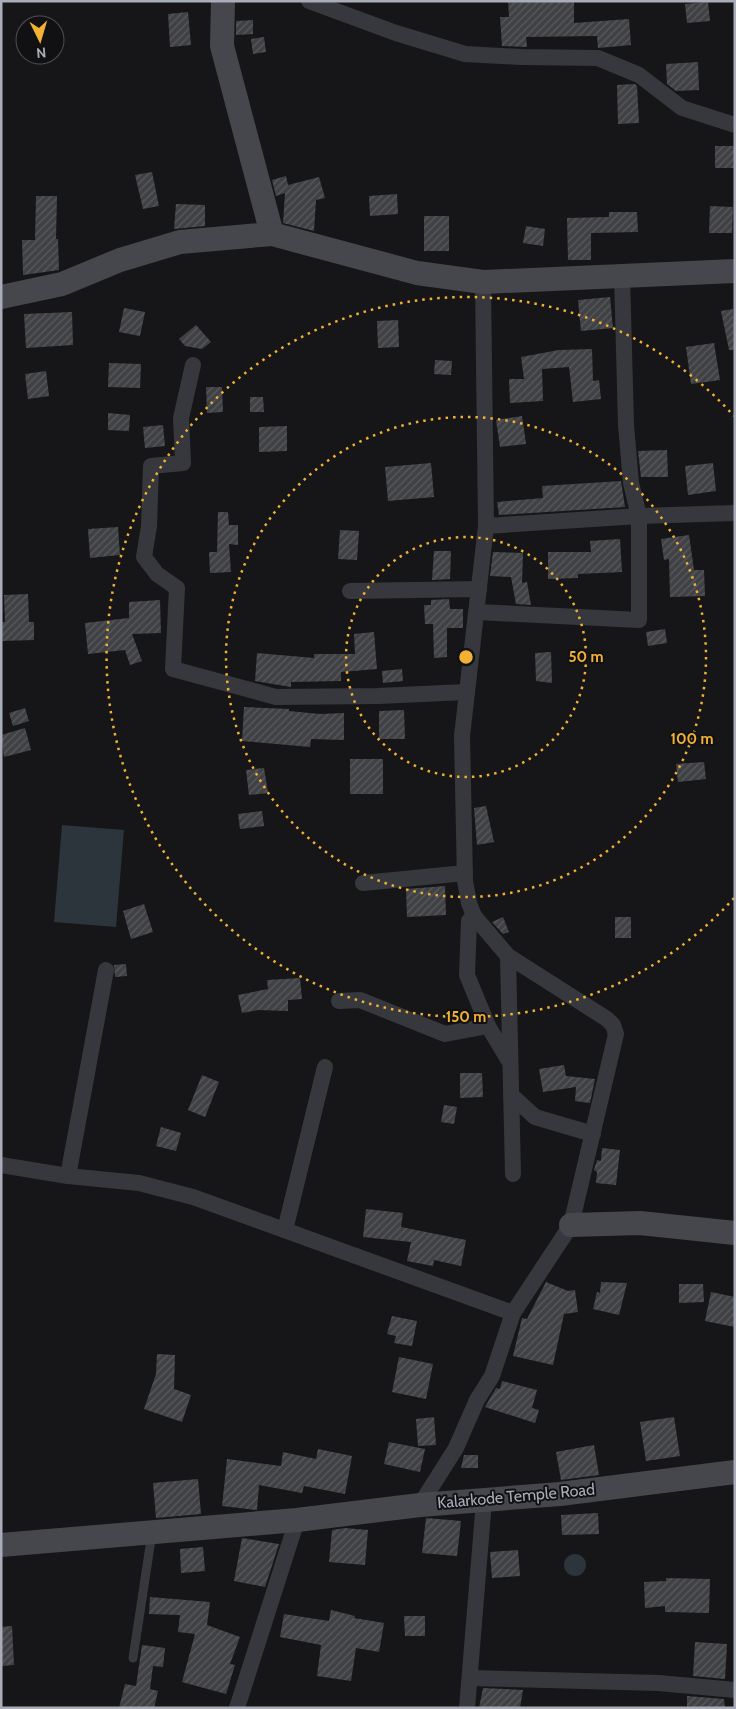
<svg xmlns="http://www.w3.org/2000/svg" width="736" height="1709" font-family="Cabin,sans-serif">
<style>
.water{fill:#2c353c}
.building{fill:url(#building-hatch)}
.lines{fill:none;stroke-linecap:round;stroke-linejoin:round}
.lane{stroke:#37383d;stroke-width:9}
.street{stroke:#37383d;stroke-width:16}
.secondary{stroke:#45474d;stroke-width:24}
.ring{fill:none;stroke:#f2b134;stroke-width:2.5;stroke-dasharray:2.5 5}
.labels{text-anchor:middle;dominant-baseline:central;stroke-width:4;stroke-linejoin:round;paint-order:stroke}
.street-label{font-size:16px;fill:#a8adb8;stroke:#111113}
.centre{fill:#f2b134;stroke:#111113;stroke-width:2.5}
.ring-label{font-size:15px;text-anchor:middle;font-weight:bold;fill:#f2b134;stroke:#111113;stroke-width:4;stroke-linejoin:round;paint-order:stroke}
</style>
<defs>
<pattern id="building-hatch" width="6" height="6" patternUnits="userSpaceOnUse" patternTransform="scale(1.25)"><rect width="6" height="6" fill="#404145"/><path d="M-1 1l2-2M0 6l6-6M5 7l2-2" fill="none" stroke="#595a5e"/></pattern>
</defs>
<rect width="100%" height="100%" fill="#161618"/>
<!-- water -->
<g class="water">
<path d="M62,825l62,5 -8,97 -62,-5z"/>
<circle cx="575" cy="1565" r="11"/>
</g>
<!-- building -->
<g class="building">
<path d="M508,1h66v22l55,-4 2,26 -33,3 -1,-12 -71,1 1,10 -25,-1 -2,-29h9z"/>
<path d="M708,2l2,19 -23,2 -2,-19z"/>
<path d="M188,12l3,33 -21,2 -2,-33z"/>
<path d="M253,20v14l-17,1v-14z"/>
<path d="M264,37l2,15 -13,2 -2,-15z"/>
<path d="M698,62l1,28 -23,1 -9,-7 -1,-20z"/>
<path d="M635,84l2,2 2,37 -21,1 -1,-39z"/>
<rect x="715" y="146" width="20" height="22"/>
<path d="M152,172l7,34 -16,3 -8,-34z"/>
<path d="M286,176l2,9 31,-8 6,21 -9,2 -2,31 -31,-8 2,-30 -9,3 -4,-16z"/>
<path d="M397,194l1,20 -28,2 -1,-20z"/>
<path d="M36,196h21l-1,43h2l1,31 -36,5 -1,-35h13z"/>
<path d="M176,204l29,1v21l-31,3z"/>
<path d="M710,206l23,1 -1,26h-23z"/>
<path d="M609,212h28l1,20 -47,1v27h-23l-1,-42 42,-1z"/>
<rect x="424" y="216" width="25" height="35"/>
<path d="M526,226l19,3 -2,17 -20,-3z"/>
<path d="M610,297l3,31 -32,3 -3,-31z"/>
<path d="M124,308l21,4 -5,24 -21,-4z"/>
<path d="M733,309l2,41h-6l-8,-39z"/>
<path d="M72,312l1,33 -47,3 -2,-34z"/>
<path d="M398,320l1,27 -21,1 -1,-27z"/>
<path d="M196,325l15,17 -9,7 -17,-3 -6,-7z"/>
<path d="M714,343l6,37 -29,4 -5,-37z"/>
<path d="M592,349l1,32 6,-1 2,19 -28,3 -4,-35 -27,2 1,32 -33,2 -1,-24h15l-3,-22 38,-7z"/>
<path d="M435,360l17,1 -1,14 -17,-1z"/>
<path d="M109,363l32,1 -1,24 -32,-1z"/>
<path d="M46,371l3,25 -21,3 -3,-25z"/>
<path d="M206,387h16l1,25 -16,1z"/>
<path d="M250,397h13l1,15h-14z"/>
<path d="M108,413l22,2 -1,16 -21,-1z"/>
<path d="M522,416l4,28 -26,3 -4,-27z"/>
<path d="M163,425l2,21 -20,2 -2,-21z"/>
<path d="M287,426v25l-28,1v-25z"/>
<path d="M667,450l1,27h-27l-3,-26z"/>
<path d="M431,463l3,34 -46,4 -3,-34z"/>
<path d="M713,463l3,28 -28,4 -3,-29z"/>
<path d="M621,481l4,26 -126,8 -2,-13 46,-4 -1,-12z"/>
<path d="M218,512h10l1,13h9v20l-9,-1 2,28 -21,1 -1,-21h8z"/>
<path d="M118,527l2,28 -30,3 -2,-29z"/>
<path d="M340,530l19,1 -2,29 -19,-1z"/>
<path d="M689,535l5,35h10l1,26 -35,1 -1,-38 -5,1 -3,-21z"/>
<path d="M620,539l2,33 -44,2v4l-30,1v-27h43l-1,-11z"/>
<path d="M434,551h17l-1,28 -18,1z"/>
<path d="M493,552l30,1 -1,30 5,-1 4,23 -15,-1 -5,-27 -21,-1z"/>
<path d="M28,594l1,28h5v18l-33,1v-19h4l-1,-27z"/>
<path d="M449,599l1,10h13v19h-16v29l-13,1 -1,-34h-8l-1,-19h7v-5z"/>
<path d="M160,600l1,33 -29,1 10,27 -12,4 -5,-15 -37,4 -3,-31 44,-5v-16z"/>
<path d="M665,629l2,14 -19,3 -2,-14z"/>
<path d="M374,632l3,37 -36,3v9l-50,1v5l-36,-6 2,-28 57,5v-4h41l-1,-20z"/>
<path d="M551,652l1,31 -16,-2 -1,-28z"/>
<path d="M402,669l1,12 -20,2 -1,-12z"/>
<path d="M244,707l45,2v2l31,3 24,-1v27l-33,-1 -1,8 -68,-6z"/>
<path d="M25,708l4,13 -16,5 -4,-13z"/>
<path d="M404,710l1,29h-26v-28z"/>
<path d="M25,728l6,22 -27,7 -3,-22z"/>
<rect x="350" y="759" width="33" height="35"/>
<path d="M704,762l2,17 -28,3 -2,-18z"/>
<path d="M264,768l4,25 -19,2 -3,-25z"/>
<path d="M486,806l8,36 -17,3 -3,-37z"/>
<path d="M262,811l2,15 -24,3 -2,-15z"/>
<path d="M445,886l1,29 -39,2 -1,-28z"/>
<path d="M144,904l9,28 -22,7 -8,-28z"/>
<path d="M503,917l6,15 -6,2 -11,-12z"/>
<rect x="615" y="917" width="16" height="21"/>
<path d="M126,964l1,12 -12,1 -1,-12z"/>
<path d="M300,978l2,21 -14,1v11l-30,-1 -16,3 -4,-18 30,-6 -1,-9z"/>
<path d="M564,1065l2,11 29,3 -5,24 -15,-2 1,-14 -33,5 -4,-23z"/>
<path d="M460,1073h22l1,24 -23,1z"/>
<path d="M202,1075l17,7 -14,35 -17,-7z"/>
<path d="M444,1105l13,2 -3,17 -13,-2z"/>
<path d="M161,1127l20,6 -5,18 -20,-5z"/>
<path d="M602,1148l18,2 -4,35 -20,-2 1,-11 -3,-2 3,-10 4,1z"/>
<path d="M366,1209l37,4 -2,14 65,13 -5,26 -27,-6 -1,6 -26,-5 4,-19 -48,-5z"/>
<path d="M546,1282l22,9 7,-1 3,22 -14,2 -11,51 -40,-9 9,-38 5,1z"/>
<path d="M601,1282l26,1 -8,32 -26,-6 4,-17 3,1z"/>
<path d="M679,1284h24l1,18 -25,1z"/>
<path d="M711,1292l24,5v30l-30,-6z"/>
<path d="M392,1316l25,5 -5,25 -18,-3 2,-7 -9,-2z"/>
<path d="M157,1354l18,1 -1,34 17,6 -9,27 -38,-13 12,-35z"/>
<path d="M399,1357l34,7 -7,35 -34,-7z"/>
<path d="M502,1381l35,9 -5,18 7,2 -4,13 -50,-16 11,-19 4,1z"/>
<path d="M434,1417l2,28 -18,1 -2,-27z"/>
<path d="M674,1417l6,39 -34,5 -6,-39z"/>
<path d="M389,1442l36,7 -5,23 -36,-8z"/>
<path d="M594,1445l5,30 -38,5 -5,-28z"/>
<path d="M318,1449l34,7 -7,38 -41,-8 -2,7 -43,-8 -2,25 -35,-4 5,-47 54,7 2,-14 33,7z"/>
<path d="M464,1455h14v13h-17z"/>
<path d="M198,1479l3,35 -45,4 -3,-35z"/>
<path d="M598,1513l1,21 -37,1 -1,-20z"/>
<path d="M426,1518l35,3 -4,35 -35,-3z"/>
<path d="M345,1528l23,2 -3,35 -36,-3 3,-32z"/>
<path d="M242,1538l37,6 -14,43 -31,-6z"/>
<path d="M203,1547l2,24 -24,2 -1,-24z"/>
<path d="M518,1550l2,26 -28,2 -2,-26z"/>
<path d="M666,1578l44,1 -1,34 -44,-1v-6l-20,2 -1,-26 22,-1z"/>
<path d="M150,1597l60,5 -3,23 33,12 -10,27 5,1 -9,29 -44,-12 13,-48 -17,-2 2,-17 -31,-1z"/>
<path d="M331,1610l24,6 -1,2 30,5 -5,29 -23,-4 -5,33 -34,-5 4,-31 -41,-8 4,-23 45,7z"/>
<path d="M404,1616h21v20h-20z"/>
<path d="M12,1626l2,39 -13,1v-39z"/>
<path d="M695,1642l32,2 -2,35 -32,-3z"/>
<path d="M142,1645l23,3 -2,19 -10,-1 -3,23 8,2 -4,17h-35l6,-24 11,2z"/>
<path d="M483,1688l40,2 -3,18h-41z"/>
<path d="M687,1696l37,3 1,9h-38z"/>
</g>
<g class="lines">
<!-- lane -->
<path class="lane" d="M133,1658l19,-125"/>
<!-- street -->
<g class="street">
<path d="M309,1l87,32 69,21 56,3 77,1 41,17 43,33 53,17"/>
<path d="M193,365l-12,53 2,45 -32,3 -2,60 -5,31 13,17 20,14 -4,81 103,28 102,-1 88,-4"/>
<path d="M486,526l153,-10 96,-3"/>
<path d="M350,591l129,-2"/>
<path d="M477,612l162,8v-104l-8,-33 -5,-58 -4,-150"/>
<path d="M363,883l102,-10"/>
<path d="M474,916l-5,5 -2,54 21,51 21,35"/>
<path d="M508,956l5,218"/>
<path d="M339,1001l21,-1 85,34 43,-8"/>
<path d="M511,1095l24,22 58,17"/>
<path d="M1,1165l67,11 71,7 54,14 320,116"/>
<path d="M68,1176l38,-206"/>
<path d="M285,1230l40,-163"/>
<path d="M420,1505l36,-57 21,-48 15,-24 21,-63 58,-88 45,-191 -3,-9 -6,-6 -99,-63 -34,-40 -5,-13 -4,-22 -3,-145 24,-210 -3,-244"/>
<path d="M470,1678l189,5 76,7"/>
<path d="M237,1708l60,-188"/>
<path d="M467,1708l17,-207"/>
</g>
<!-- secondary -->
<g class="secondary">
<path d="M223,1l-1,45 50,188"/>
<path d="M1,297l61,-13 58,-24 60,-18 92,-8 145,39 66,9 252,-11"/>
<path d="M571,1225l69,-2 95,10"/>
<path d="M1,1545l296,-25 123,-15 140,-11 175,-22"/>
</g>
</g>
<!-- distance rings -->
<g class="ring">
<circle cx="466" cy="657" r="120"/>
<circle cx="466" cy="657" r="240"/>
<path d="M734 898A360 360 0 1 1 734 416"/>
</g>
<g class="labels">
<!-- street labels -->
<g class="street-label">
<text transform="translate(516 1496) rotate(-5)">Kalarkode Temple Road</text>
</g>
</g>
<circle cx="466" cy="657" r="8" class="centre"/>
<g class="ring-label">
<text x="586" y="662">50 m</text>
<text x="692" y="744">100 m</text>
<text x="466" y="1022">150 m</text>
</g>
<!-- border -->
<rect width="736" height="1709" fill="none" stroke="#a8adb8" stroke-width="5"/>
<!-- north arrow -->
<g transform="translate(40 40) rotate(175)"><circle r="24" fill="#111113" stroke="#4d4f55"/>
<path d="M0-4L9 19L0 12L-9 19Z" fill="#f2b134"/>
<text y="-8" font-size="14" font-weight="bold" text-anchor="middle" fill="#a8adb8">N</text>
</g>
</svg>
